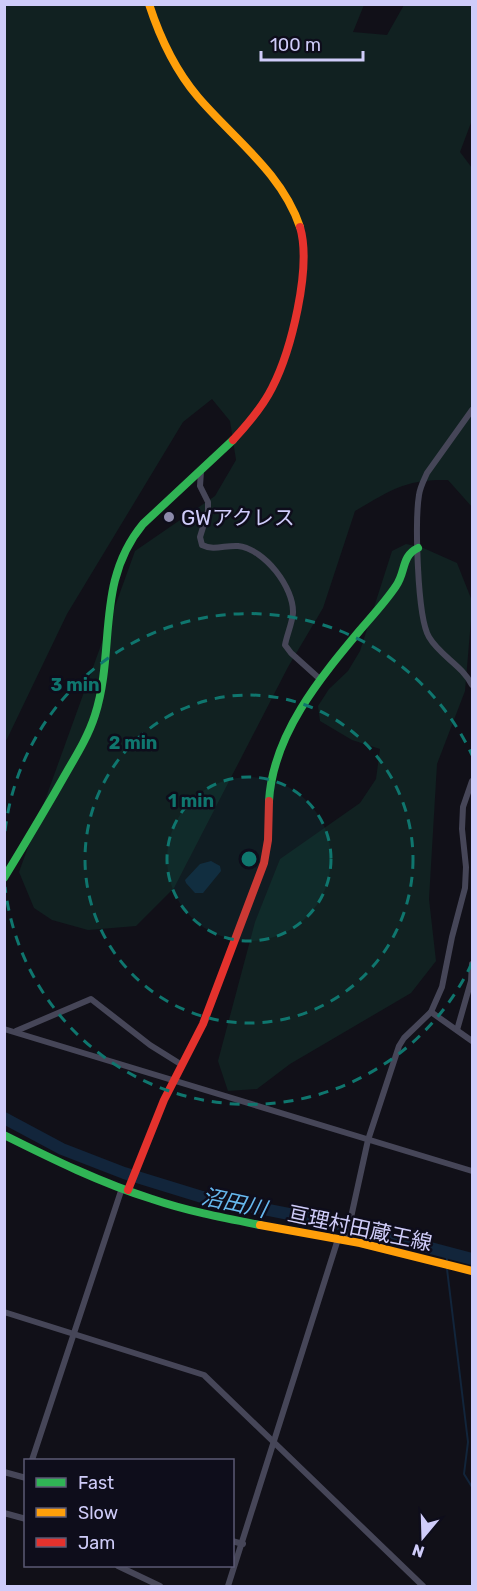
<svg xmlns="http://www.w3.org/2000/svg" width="477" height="1591" font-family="Rubik,'Noto Sans JP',sans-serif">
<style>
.green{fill:#112121}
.water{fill:#12253b}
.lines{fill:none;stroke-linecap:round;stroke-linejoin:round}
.stream{stroke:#12253b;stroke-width:2}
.river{stroke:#12253b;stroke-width:12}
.street{stroke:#464658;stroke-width:6}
.fast{stroke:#30b455;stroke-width:8}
.slow{stroke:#ff9f0a;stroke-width:8}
.jam{stroke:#e5322d;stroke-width:8}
.ring{fill:none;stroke:#0f766e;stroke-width:3;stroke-dasharray:10 8}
.poi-dot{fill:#8c8aaa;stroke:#0e0d1b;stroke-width:2}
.labels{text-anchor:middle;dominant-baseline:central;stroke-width:5;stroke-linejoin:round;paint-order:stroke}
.poi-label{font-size:21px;fill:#cfccf9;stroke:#0e0d1b;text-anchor:start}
.street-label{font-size:21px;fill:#cfccf9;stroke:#0e0d1b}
.water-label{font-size:22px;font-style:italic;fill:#66b8ee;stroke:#0e0d1b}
.centre{fill:#0f766e;stroke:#0e0d1b;stroke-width:3}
.ring-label{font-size:18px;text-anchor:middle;font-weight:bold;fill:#0f766e;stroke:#0e0d1b;stroke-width:5;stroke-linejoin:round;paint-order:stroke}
</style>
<rect width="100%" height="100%" fill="#111018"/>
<!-- green -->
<g class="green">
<path d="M5,5h359l-11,27 34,3 17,-30h68v115l-12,32 12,16v339l-24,-27c-43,-1 -57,10 -93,31l-32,97 -35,59 -114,221 -38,38 -48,4 -36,-10 -18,-12 -15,-36 116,-321 80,-55 21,-36 -6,-39 -18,-22 -29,23 -116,192 -60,125 -2,2z"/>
<path d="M406,544l15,3 36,16 15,38v7l-7,83 -28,73 -8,135 7,62 -25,32 -121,71 -33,25 -29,2 -10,-30 37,-139 25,-63 80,-56 16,-24 4,-30 -28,-9 -32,-19 -2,-15 11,-17 19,-18 12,-20 32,-100z"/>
</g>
<!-- water -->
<path class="water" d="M211,861l9,5 1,5 -18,22h-8l-9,-10 -1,-3 15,-16z"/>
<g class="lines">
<!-- stream -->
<g class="stream">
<path d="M446,1252l1,8"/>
<path d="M447,1269l21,173 -4,32 8,13"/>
</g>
<!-- river -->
<path class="river" d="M4,1118l58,31 62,24 78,24 138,27 132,35"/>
<!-- street -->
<g class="street">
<path d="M472,410l-45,63c-3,7 -7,14 -8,22 -4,25 -2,122 10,142 11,19 33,28 43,48"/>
<path d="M201,471l-1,15 8,16v9l-8,26 2,8c12,6 23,0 36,1 27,3 56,42 55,67 -1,11 -6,21 -8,32l6,8 30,27"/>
<path d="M431,1012l41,29"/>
<path d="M4,1029l468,142"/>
<path d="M457,1030l14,-49 1,-17"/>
<path d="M16,1031l75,-32 59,46 32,20"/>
<path d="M346,1240l22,-100 31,-94 5,-8 27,-26 11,-25 10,-50 13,-49 1,-21 -4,-38 1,-22 9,-26"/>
<path d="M4,1312l200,63 219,211"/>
<path d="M32,1460l90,-272"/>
<path d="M4,1472l22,6"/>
<path d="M4,1513l22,6"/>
<path d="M232,1541l11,3"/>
<path d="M118,1566l42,20"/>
<path d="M228,1586l110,-347"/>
</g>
<!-- fast -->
<g class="fast">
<path d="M269,801c4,-67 51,-123 92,-172 12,-14 25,-28 35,-43 10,-14 5,-30 22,-38"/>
<path d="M4,878c22,-36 44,-73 65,-110 10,-17 20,-34 26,-53 21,-66 0,-133 48,-191l90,-84"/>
<path d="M4,1135c48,24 97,48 148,64 35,12 72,19 108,26"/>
</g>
<!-- slow -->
<g class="slow">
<path d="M149,4c11,34 26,66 49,93 36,42 84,76 102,130"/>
<path d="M260,1225l100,18 112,28"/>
</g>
<!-- jam -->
<g class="jam">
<path d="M233,440c15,-16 29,-32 39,-52 19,-37 40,-120 28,-161"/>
<path d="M128,1190l36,-90 39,-76 61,-161 4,-23 1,-39"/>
</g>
</g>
<!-- distance rings -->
<circle cx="249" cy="859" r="82" fill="#0f766e" fill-opacity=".12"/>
<g class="ring">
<circle cx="249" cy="859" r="82"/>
<circle cx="249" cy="859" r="164"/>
<path d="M472 963A246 246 0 0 1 5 887M5 831A246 246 0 0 1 472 755"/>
</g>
<!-- markers -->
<circle class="poi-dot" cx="169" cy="517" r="6"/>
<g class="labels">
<!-- poi labels -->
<g class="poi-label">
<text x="181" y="517">GWアクレス</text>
</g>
<!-- street labels -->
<g class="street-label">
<text transform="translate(360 1228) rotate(12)">亘理村田蔵王線</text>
</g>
<!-- water labels -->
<g class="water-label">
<text transform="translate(234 1203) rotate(12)">沼田川</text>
</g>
</g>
<circle cx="249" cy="859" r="9" class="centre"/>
<g class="ring-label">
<text x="75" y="691">3 min</text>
<text x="133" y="749">2 min</text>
<text x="191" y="807">1 min</text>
</g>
<!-- border -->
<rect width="477" height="1591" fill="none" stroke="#cfccf9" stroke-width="12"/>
<!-- legend -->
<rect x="24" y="1459" width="210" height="108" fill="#0e0d1b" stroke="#5b5974" stroke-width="1.5"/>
<rect x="36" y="1478" width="30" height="9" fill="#30b455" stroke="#5b5974" stroke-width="1.5"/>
<text x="78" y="1489" font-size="18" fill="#cfccf9">Fast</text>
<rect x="36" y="1508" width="30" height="9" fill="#ff9f0a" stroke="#5b5974" stroke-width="1.5"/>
<text x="78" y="1519" font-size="18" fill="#cfccf9">Slow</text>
<rect x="36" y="1538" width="30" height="9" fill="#e5322d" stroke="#5b5974" stroke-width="1.5"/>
<text x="78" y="1549" font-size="18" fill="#cfccf9">Jam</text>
<!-- north arrow -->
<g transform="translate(423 1537) rotate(199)" stroke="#0e0d1b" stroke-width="4.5" paint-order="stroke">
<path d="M0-4.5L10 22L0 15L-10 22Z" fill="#cfccf9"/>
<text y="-9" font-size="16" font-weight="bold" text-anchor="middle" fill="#cfccf9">N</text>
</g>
<!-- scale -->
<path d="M261 51v9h102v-9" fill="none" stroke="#cfccf9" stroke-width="3"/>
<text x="270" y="51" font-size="18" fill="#cfccf9" stroke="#0e0d1b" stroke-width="4.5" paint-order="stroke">100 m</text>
</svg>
